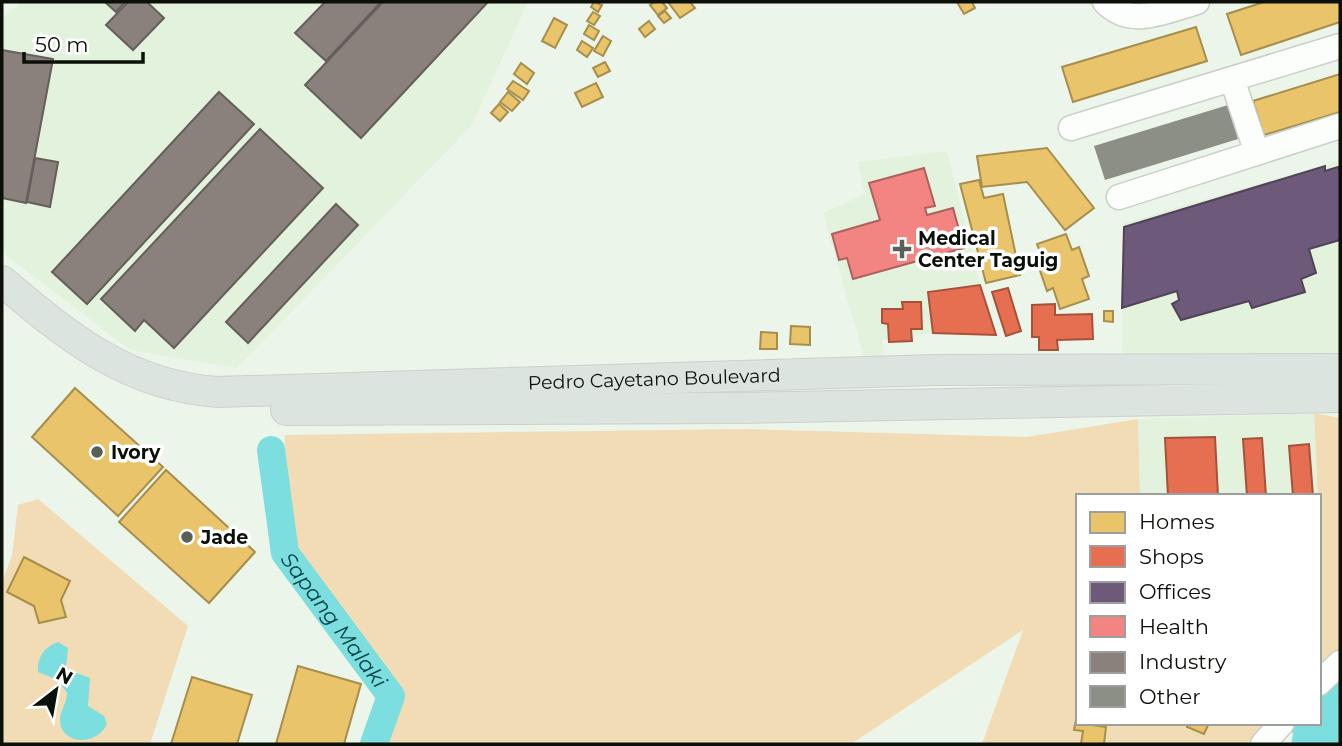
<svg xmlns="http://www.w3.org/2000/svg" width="1342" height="746" font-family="Montserrat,sans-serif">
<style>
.built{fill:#e3f2dd}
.green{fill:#f2dcb5}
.water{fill:#7cdede}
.homes{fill:#e9c46a;stroke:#a68e4d;stroke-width:2}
.shops{fill:#e76f51;stroke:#a5523b;stroke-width:2}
.offices{fill:#6d597a;stroke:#504358;stroke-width:2}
.health{fill:#f28482;stroke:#ad615e;stroke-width:2}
.industry{fill:#8a817c;stroke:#645f5a;stroke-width:2}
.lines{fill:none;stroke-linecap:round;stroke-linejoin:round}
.river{stroke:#7cdede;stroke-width:28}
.building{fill:#8c8f86}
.minor-casing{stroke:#c9d0c7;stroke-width:27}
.major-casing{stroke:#ccd0cb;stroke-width:32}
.minor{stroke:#fcfefc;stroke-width:24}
.major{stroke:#dce4e0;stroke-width:30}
.poi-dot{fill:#5a6057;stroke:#fff;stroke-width:2.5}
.labels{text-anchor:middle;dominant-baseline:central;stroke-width:7;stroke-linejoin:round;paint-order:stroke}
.poi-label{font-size:19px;font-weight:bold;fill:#0b1009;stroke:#fff;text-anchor:start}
.street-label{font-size:19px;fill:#0b1009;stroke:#fff}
.water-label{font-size:21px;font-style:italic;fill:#004144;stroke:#fff}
</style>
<rect width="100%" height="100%" fill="#ecf5e9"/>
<!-- built -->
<g class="built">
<path d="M21,2h507l-56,123 -235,243 -107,-18 -128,-98v-233z"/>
<path d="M947,151l33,134 -52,7 5,41 -51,7 2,16 -20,1 -41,-144 42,-19 -7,-32z"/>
<path d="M1340,160v195h-218l2,-132z"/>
<path d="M1314,413l4,83h-178l-2,-77z"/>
</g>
<!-- green -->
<g class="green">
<path d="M1314,413l26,5v234l-21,21 2,-112z"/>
<path d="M1138,419l2,77h-62v227h190l-22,21h-264l41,-114 -172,114h-466l15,-52 -109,-154 -7,-42 1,-61 463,-6 279,8z"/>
<path d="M38,499l150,127 -38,118h-148v-162l10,-26 6,-51z"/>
</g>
<!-- water -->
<g class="water">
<path d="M58,642l10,6 -2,21 24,9 -2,28 16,10 3,8c-10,22 -46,22 -47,-4 0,-9 7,-18 7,-27l-9,-13 -20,-8c-1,-15 6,-25 20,-30z"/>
<path d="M1340,676v68h-49l2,-10 -4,-8 2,-3h28v-32z"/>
</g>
<!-- homes -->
<g class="homes">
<path d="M594,2l8,3 -4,7 -7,-5z"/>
<path d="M655,2h7l5,6 -9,7 -8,-10z"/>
<path d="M668,2h22l5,6 -15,10z"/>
<path d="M957,2h15l3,6 -11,6z"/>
<path d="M1264,2h76v20l-99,33 -14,-41z"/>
<path d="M665,11l6,7 -7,5 -6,-7z"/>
<path d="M593,12l7,4 -6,9 -7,-4z"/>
<path d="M554,18l13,7 -12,23 -13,-7z"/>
<path d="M649,21l6,8 -10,8 -6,-8z"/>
<path d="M589,25l10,6 -5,9 -10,-6z"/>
<path d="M1196,27l11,34 -134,41 -11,-35z"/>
<path d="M603,36l8,5 -8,15 -9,-5z"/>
<path d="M582,41l11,7 -6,9 -10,-7z"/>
<path d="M605,62l5,9 -12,6 -5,-9z"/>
<path d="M521,63l13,10 -7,11 -13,-10z"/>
<path d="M1340,74v38l-76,23 -11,-34z"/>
<path d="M513,81l16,10 -6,9 -16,-11z"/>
<path d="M596,83l7,14 -21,10 -7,-14z"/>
<path d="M508,92l12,10 -8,9 -12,-9z"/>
<path d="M499,104l9,8 -8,9 -9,-8z"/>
<path d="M1047,148l47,60 -29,22 -38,-48 -45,5 -5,-31z"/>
<path d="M979,180l5,18 19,-4 17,81 -34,8 -26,-99z"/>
<path d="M1066,234l6,16 7,-3 10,29 -7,3 7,20 -29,10 -7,-21 -6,3 -10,-29 6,-2 -6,-16z"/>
<path d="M1104,311h9v11l-9,-1z"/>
<path d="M791,326l19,1v18l-20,-1z"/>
<path d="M761,332l16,1v16h-17z"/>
<path d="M75,388l88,79 -45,49 -86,-79z"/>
<path d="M166,470l89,82 -46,51 -90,-81z"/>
<path d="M24,557l46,24 -9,19 5,17 -27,6 -5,-17 -27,-14z"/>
<path d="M298,666l63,18 -17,60h-68z"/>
<path d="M192,677l60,18 -15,49h-66z"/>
<path d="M1077,715l1,8 28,4 -2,17h-23l2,-13 -9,-1z"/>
<path d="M1188,723h21l-5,11 -17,-7z"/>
</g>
<!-- shops -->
<g class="shops">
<path d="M980,285l16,50 -63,-2 -5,-41z"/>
<path d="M1008,288l13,43 -15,5 -14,-44z"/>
<path d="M902,302h19l1,27h-11l1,12 -23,1 -1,-18 -6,-1v-14h21z"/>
<path d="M1055,304v11l37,-1 1,25 -36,1 1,10h-19v-13h-7v-32z"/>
<path d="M1215,437l3,59h-50l-3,-58z"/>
<path d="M1262,438l4,58h-19l-4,-57z"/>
<path d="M1309,444l4,52h-20l-4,-50z"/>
</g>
<!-- offices -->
<path class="offices" d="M1325,166v5l13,-4 2,7v66l-31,9 7,24 -15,6 4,13 -53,16 -3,-7 -68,19 -9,-16 7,-4 -2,-9 -55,17 2,-81z"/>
<!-- health -->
<path class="health" d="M924,168l11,38 -10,2 2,7 26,-7 11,40 -111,31 -6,-21 -8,2 -7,-26 48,-14 -11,-37z"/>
<!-- industry -->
<g class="industry">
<path d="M105,2h20l-9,10z"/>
<path d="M128,2h19l17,16 -31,32 -27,-25z"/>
<path d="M325,2h56l-55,59 -31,-28z"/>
<path d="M383,2h105l-127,136 -56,-53z"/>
<path d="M2,50l51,9 -27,144 -24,-5z"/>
<path d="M219,92l35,32 -167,180 -35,-32z"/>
<path d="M260,129l63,59 -149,160 -30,-28 -9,11 -34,-32z"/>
<path d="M35,158l23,4 -8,45 -23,-5z"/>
<path d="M336,204l22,21 -110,118 -22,-21z"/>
</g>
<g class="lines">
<!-- river -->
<path class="river" id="s1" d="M271,450l14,103 106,143 -17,48"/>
</g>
<!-- building -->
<path class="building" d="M1228,105l10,34 -133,41 -11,-34z"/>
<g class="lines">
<defs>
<g id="minor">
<path d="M1105,2c26,27 60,9 92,0"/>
<path d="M1232,79l25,74"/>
<path d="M1071,128l269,-82"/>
<path d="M1119,197l221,-71"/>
<path d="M1319,683l21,-20"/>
<path d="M1263,744l19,-21"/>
</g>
<g id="major">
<path id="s2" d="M2,281c66,56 126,105 216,111l716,-22 406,-1"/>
<path d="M286,410l445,-2 609,-11"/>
</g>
</defs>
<!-- minor casing -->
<use href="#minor" class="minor-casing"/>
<!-- major casing -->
<use href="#major" class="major-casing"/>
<!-- minor -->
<use href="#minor" class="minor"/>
<!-- major -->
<use href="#major" class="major"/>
</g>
<!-- markers -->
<g class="poi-dot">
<path d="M898.5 238.5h7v7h7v7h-7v7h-7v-7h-7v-7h7z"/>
<circle cx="97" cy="452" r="7"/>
<circle cx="187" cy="537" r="7"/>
</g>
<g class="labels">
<!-- poi labels -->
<g class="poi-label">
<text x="918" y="238">Medical<tspan x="918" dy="22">Center Taguig</tspan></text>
<text x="111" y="452">Ivory</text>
<text x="201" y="537">Jade</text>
</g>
<!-- street labels -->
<g class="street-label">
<text stroke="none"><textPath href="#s2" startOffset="684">Pedro Cayetano Boulevard</textPath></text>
</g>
<!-- water labels -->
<g class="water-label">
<text stroke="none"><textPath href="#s1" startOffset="187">Sapang Malaki</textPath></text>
</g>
</g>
<!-- border -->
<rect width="1342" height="746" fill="none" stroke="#0b1009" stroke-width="7"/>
<!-- legend -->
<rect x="1076" y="494" width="245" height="231" fill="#ffffff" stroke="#9d9f9d" stroke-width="2"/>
<rect x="1090" y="512" width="35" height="21" fill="#e9c46a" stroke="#9d9f9d" stroke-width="2"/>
<text x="1139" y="529" font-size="21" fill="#0b1009">Homes</text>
<rect x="1090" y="546" width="35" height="21" fill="#e76f51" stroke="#9d9f9d" stroke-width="2"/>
<text x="1139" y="564" font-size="21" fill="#0b1009">Shops</text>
<rect x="1090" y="582" width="35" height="21" fill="#6d597a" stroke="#9d9f9d" stroke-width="2"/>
<text x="1139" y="599" font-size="21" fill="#0b1009">Offices</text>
<rect x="1090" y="616" width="35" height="21" fill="#f28482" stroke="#9d9f9d" stroke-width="2"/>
<text x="1139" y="634" font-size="21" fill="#0b1009">Health</text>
<rect x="1090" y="652" width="35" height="21" fill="#8a817c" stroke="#9d9f9d" stroke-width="2"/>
<text x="1139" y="669" font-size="21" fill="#0b1009">Industry</text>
<rect x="1090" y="686" width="35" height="21" fill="#8c8f86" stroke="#9d9f9d" stroke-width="2"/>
<text x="1139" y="704" font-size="21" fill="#0b1009">Other</text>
<!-- north arrow -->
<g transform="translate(56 690) rotate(31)" stroke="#ffffff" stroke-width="5" paint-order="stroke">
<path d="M0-5L12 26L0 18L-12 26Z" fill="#0b1009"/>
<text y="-10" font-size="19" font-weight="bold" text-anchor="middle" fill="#0b1009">N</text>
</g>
<!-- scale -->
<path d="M24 52v10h119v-10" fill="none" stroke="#0b1009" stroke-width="3.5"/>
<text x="35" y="52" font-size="21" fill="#0b1009" stroke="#ffffff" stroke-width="5" paint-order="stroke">50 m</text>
</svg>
